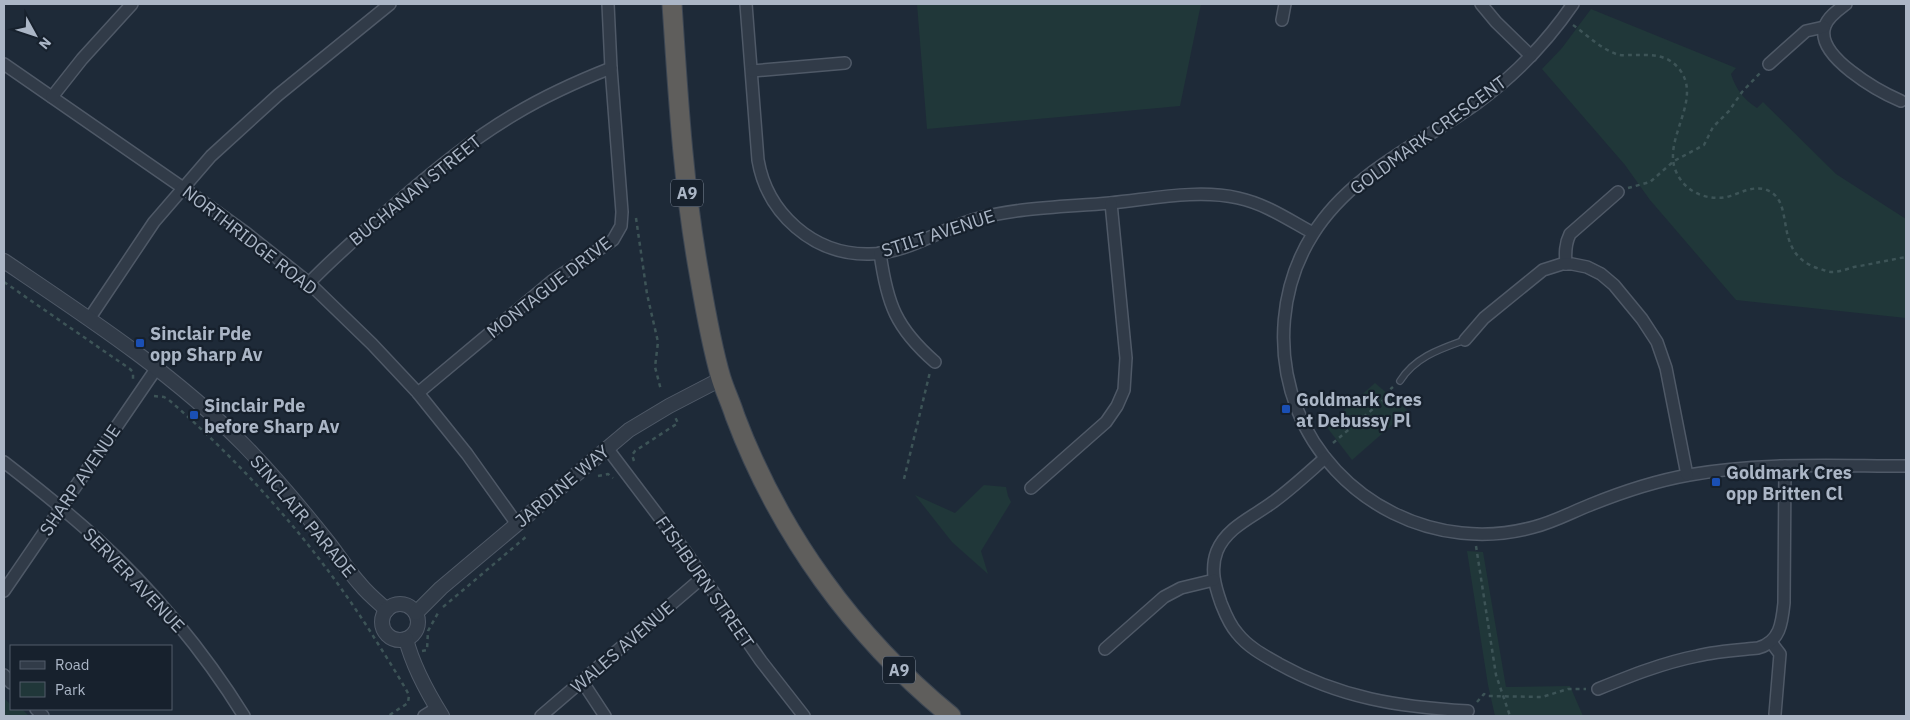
<svg xmlns="http://www.w3.org/2000/svg" width="1910" height="720" font-family="'IBM Plex Sans',sans-serif">
<style>
.green{fill:#203739}
.lines{fill:none;stroke-linecap:round;stroke-linejoin:round}
.service-casing{stroke:#4f5967;stroke-width:8}
.minor-casing{stroke:#4f5967;stroke-width:14}
.tertiary-casing{stroke:#4f5967;stroke-width:16}
.trunk-casing{stroke:#3c4653;stroke-width:21}
.path{stroke:#3d5457;stroke-width:2.5;stroke-dasharray:4 4;stroke-linecap:butt}
.service{stroke:#313b48;stroke-width:5.5}
.minor{stroke:#313b48;stroke-width:11}
.tertiary{stroke:#313b48;stroke-width:14}
.trunk{stroke:#5f5e5c;stroke-width:19}
.transit-dot{fill:#1a4fb4;stroke:#17212d;stroke-width:2}
.labels{text-anchor:middle;dominant-baseline:central;stroke-width:4.5;stroke-linejoin:round;paint-order:stroke}
.shield{fill:#17212d;stroke:#7f8998;stroke-width:1}
.shield-label{font-size:16px;font-weight:bold;fill:#abb6c6}
.street-label{font-size:18px;fill:#abb6c6;stroke:#17212d}
.poi-label{font-size:18px;font-weight:bold;fill:#abb6c6;stroke:#17212d;text-anchor:start}
</style>
<rect width="100%" height="100%" fill="#1e2a38"/>
<!-- green -->
<g class="green">
<path d="M917,4h284l-21,102 -253,23z"/>
<path d="M1591,9l145,59 -5,6c5,15 12,25 26,34l6,-6 73,72 70,45v99l-170,-18 -86,-100 -25,-35 -83,-96 20,-21z"/>
<path d="M1375,383l33,28 -56,49 -26,-34z"/>
<path d="M984,485l22,2 2,9 3,6 -30,49 7,23 -36,-32 -37,-47 40,18z"/>
<path d="M1467,551l16,1 23,135 64,-1 13,30h-88l-7,-31z"/>
<path d="M4,698l7,7v4h11l7,7h-25z"/>
</g>
<g class="lines">
<defs>
<path id="service" d="M1400,381c15,-24 40,-32 65,-41"/>
<g id="minor">
<path d="M746,4l12,156c9,53 55,95 111,94 37,0 71,-25 107,-35 43,-12 90,-12 134,-16 42,-4 87,-14 128,-5 28,6 51,22 75,35"/>
<path d="M1481,4l15,18 35,34"/>
<path d="M1573,4c-26,38 -59,72 -96,99 -57,41 -126,70 -164,131 -33,52 -38,118 -16,175 37,93 140,145 237,118 20,-5 38,-15 56,-22 32,-13 65,-24 99,-30 71,-13 145,-9 217,-9"/>
<path d="M1846,4c-8,6 -18,13 -21,22 -11,30 55,66 76,75"/>
<path d="M1282,20l3,-16"/>
<path d="M4,64l195,135 47,34 63,50 63,61 46,49 49,61 50,70"/>
<path d="M1769,64l37,-33 18,-4"/>
<path d="M752,71l93,-8"/>
<path d="M52,97l30,-38 50,-55"/>
<path d="M880,253c7,51 16,75 55,109"/>
<path d="M1566,264c-1,-11 -1,-20 4,-30l48,-42"/>
<path d="M309,283c27,-28 55,-52 84,-77 39,-34 78,-66 122,-92 30,-18 63,-33 96,-46"/>
<path d="M89,319l65,-97 57,-66 67,-61 112,-91"/>
<path d="M1465,340l19,-22 59,-48 19,-6h10l15,3 14,7 13,11 28,34 15,23 9,26 21,107"/>
<path d="M418,393l134,-112 61,-41 8,-14 1,-14 -11,-144 -3,-64"/>
<path d="M607,448l78,103 76,110 43,55"/>
<path d="M1325,458c-17,15 -34,31 -52,44 -20,15 -46,25 -56,49 -7,18 -2,35 4,52 4,10 8,21 16,30 11,14 26,22 42,31 61,34 120,43 189,47"/>
<path d="M4,462c31,24 62,49 91,75 58,53 108,113 149,179"/>
<path d="M1031,488l75,-66 11,-16 7,-16 2,-32 -15,-155"/>
<path d="M4,591l152,-222"/>
<path d="M1771,642l9,12 -5,60"/>
<path d="M1105,649l59,-52 17,-9 33,-8"/>
<path d="M4,675l7,8"/>
<path d="M582,681l23,35"/>
<path d="M1598,689c32,-13 64,-26 99,-33 20,-5 41,-6 61,-8 22,-6 24,-25 26,-45l1,-137"/>
<path d="M36,709l7,7"/>
<path d="M424,716l13,-8"/>
<path d="M541,716l162,-139"/>
</g>
<g id="tertiary">
<path d="M4,261c83,56 169,112 240,184 30,31 57,63 84,97 11,14 20,29 32,42 8,10 18,18 27,26"/>
<circle cx="400" cy="622" r="18"/>
<path d="M416,613l25,-25 188,-158 40,-24 52,-27"/>
<path d="M406,639c7,28 21,53 36,77"/>
</g>
<path id="trunk" d="M672,4c6,90 11,180 27,269 6,35 12,71 22,105 4,13 10,25 14,38 44,117 119,221 216,300"/>
</defs>
<!-- service casing -->
<use href="#service" class="service-casing"/>
<!-- minor casing -->
<use href="#minor" class="minor-casing"/>
<!-- tertiary casing -->
<use href="#tertiary" class="tertiary-casing"/>
<!-- trunk casing -->
<use href="#trunk" class="trunk-casing"/>
<!-- path -->
<g class="path">
<path d="M1573,25c14,10 27,23 43,29 5,2 11,1 15,1 19,0 36,-2 49,15 22,30 -16,67 -5,99 8,22 30,32 52,28 14,-4 26,-12 40,-7 30,12 4,62 50,78 5,1 10,4 15,4 7,0 15,-3 22,-5 18,-3 35,-7 52,-10"/>
<path d="M1628,188l22,-6 24,-21 30,-16 9,-18 16,-16 13,-19 19,-20"/>
<path d="M636,218l11,76 11,48 -3,25 6,23"/>
<path d="M4,282l126,87 3,3v8"/>
<path d="M154,396l10,1 5,3c78,68 145,144 201,231 13,21 27,42 39,64l-1,8 -20,13"/>
<path d="M1333,443l54,-46 1,-6 5,-4"/>
<path d="M634,461l-2,-6 3,-4 43,-28 -3,-6"/>
<path d="M598,476l10,-2 5,4"/>
<path d="M904,479l26,-107"/>
<path d="M1476,546l20,129 14,41"/>
<path d="M443,607l84,-71"/>
<path d="M422,651l5,-1 1,-19 10,-18"/>
<path d="M1477,702l7,-8 3,2 55,1 26,-8h18"/>
</g>
<!-- service -->
<use href="#service" class="service"/>
<!-- minor -->
<use href="#minor" class="minor"/>
<!-- tertiary -->
<use href="#tertiary" class="tertiary"/>
<!-- trunk -->
<use href="#trunk" class="trunk"/>
</g>
<!-- markers -->
<g class="transit-dot">
<rect x="135" y="338" width="10" height="10" rx="2.5"/>
<rect x="1281" y="404" width="10" height="10" rx="2.5"/>
<rect x="189" y="410" width="10" height="10" rx="2.5"/>
<rect x="1711" y="477" width="10" height="10" rx="2.5"/>
</g>
<g class="labels">
<!-- shield labels -->
<g class="shield">
<rect x="671" y="179.5" width="32" height="27" rx="4"/>
<rect x="883" y="656.5" width="32" height="27" rx="4"/>
</g>
<g class="shield-label">
<text x="687" y="193">A9</text>
<text x="899" y="670">A9</text>
</g>
<!-- street labels -->
<g class="street-label">
<text transform="translate(1428 135) rotate(-36)">GOLDMARK CRESCENT</text>
<text transform="translate(415 190) rotate(-39)">BUCHANAN STREET</text>
<text transform="translate(938 233) rotate(-18)">STILT AVENUE</text>
<text transform="translate(250 240) rotate(38)">NORTHRIDGE ROAD</text>
<text transform="translate(549 287) rotate(-38)">MONTAGUE DRIVE</text>
<text transform="translate(80 480) rotate(-56)">SHARP AVENUE</text>
<text transform="translate(562 486) rotate(-40)">JARDINE WAY</text>
<text transform="translate(303 516) rotate(50)">SINCLAIR PARADE</text>
<text transform="translate(134 580) rotate(46)">SERVER AVENUE</text>
<text transform="translate(705 582) rotate(55)">FISHBURN STREET</text>
<text transform="translate(622 647) rotate(-41)">WALES AVENUE</text>
</g>
<!-- poi labels -->
<g class="poi-label">
<text x="150" y="333">Sinclair Pde<tspan x="150" dy="21">opp Sharp Av</tspan></text>
<text x="1296" y="399">Goldmark Cres<tspan x="1296" dy="21">at Debussy Pl</tspan></text>
<text x="204" y="405">Sinclair Pde<tspan x="204" dy="21">before Sharp Av</tspan></text>
<text x="1726" y="472">Goldmark Cres<tspan x="1726" dy="21">opp Britten Cl</tspan></text>
</g>
</g>
<!-- border -->
<rect width="1910" height="720" fill="none" stroke="#abb6c6" stroke-width="10"/>
<!-- legend -->
<rect x="10" y="645" width="162" height="65" fill="#17212d" stroke="#525d6a"/>
<rect x="20" y="661" width="25" height="8" fill="#313b48" stroke="#525d6a"/>
<text x="55" y="670" font-size="15" fill="#abb6c6">Road</text>
<rect x="20" y="682" width="25" height="15" fill="#203739" stroke="#525d6a"/>
<text x="55" y="695" font-size="15" fill="#abb6c6">Park</text>
<!-- north arrow -->
<g transform="translate(35 35) rotate(130)" stroke="#17212d" stroke-width="4" paint-order="stroke">
<path d="M0-4L9 19L0 12L-9 19Z" fill="#abb6c6"/>
<text y="-8" font-size="14" font-weight="bold" text-anchor="middle" fill="#abb6c6">N</text>
</g>
</svg>
